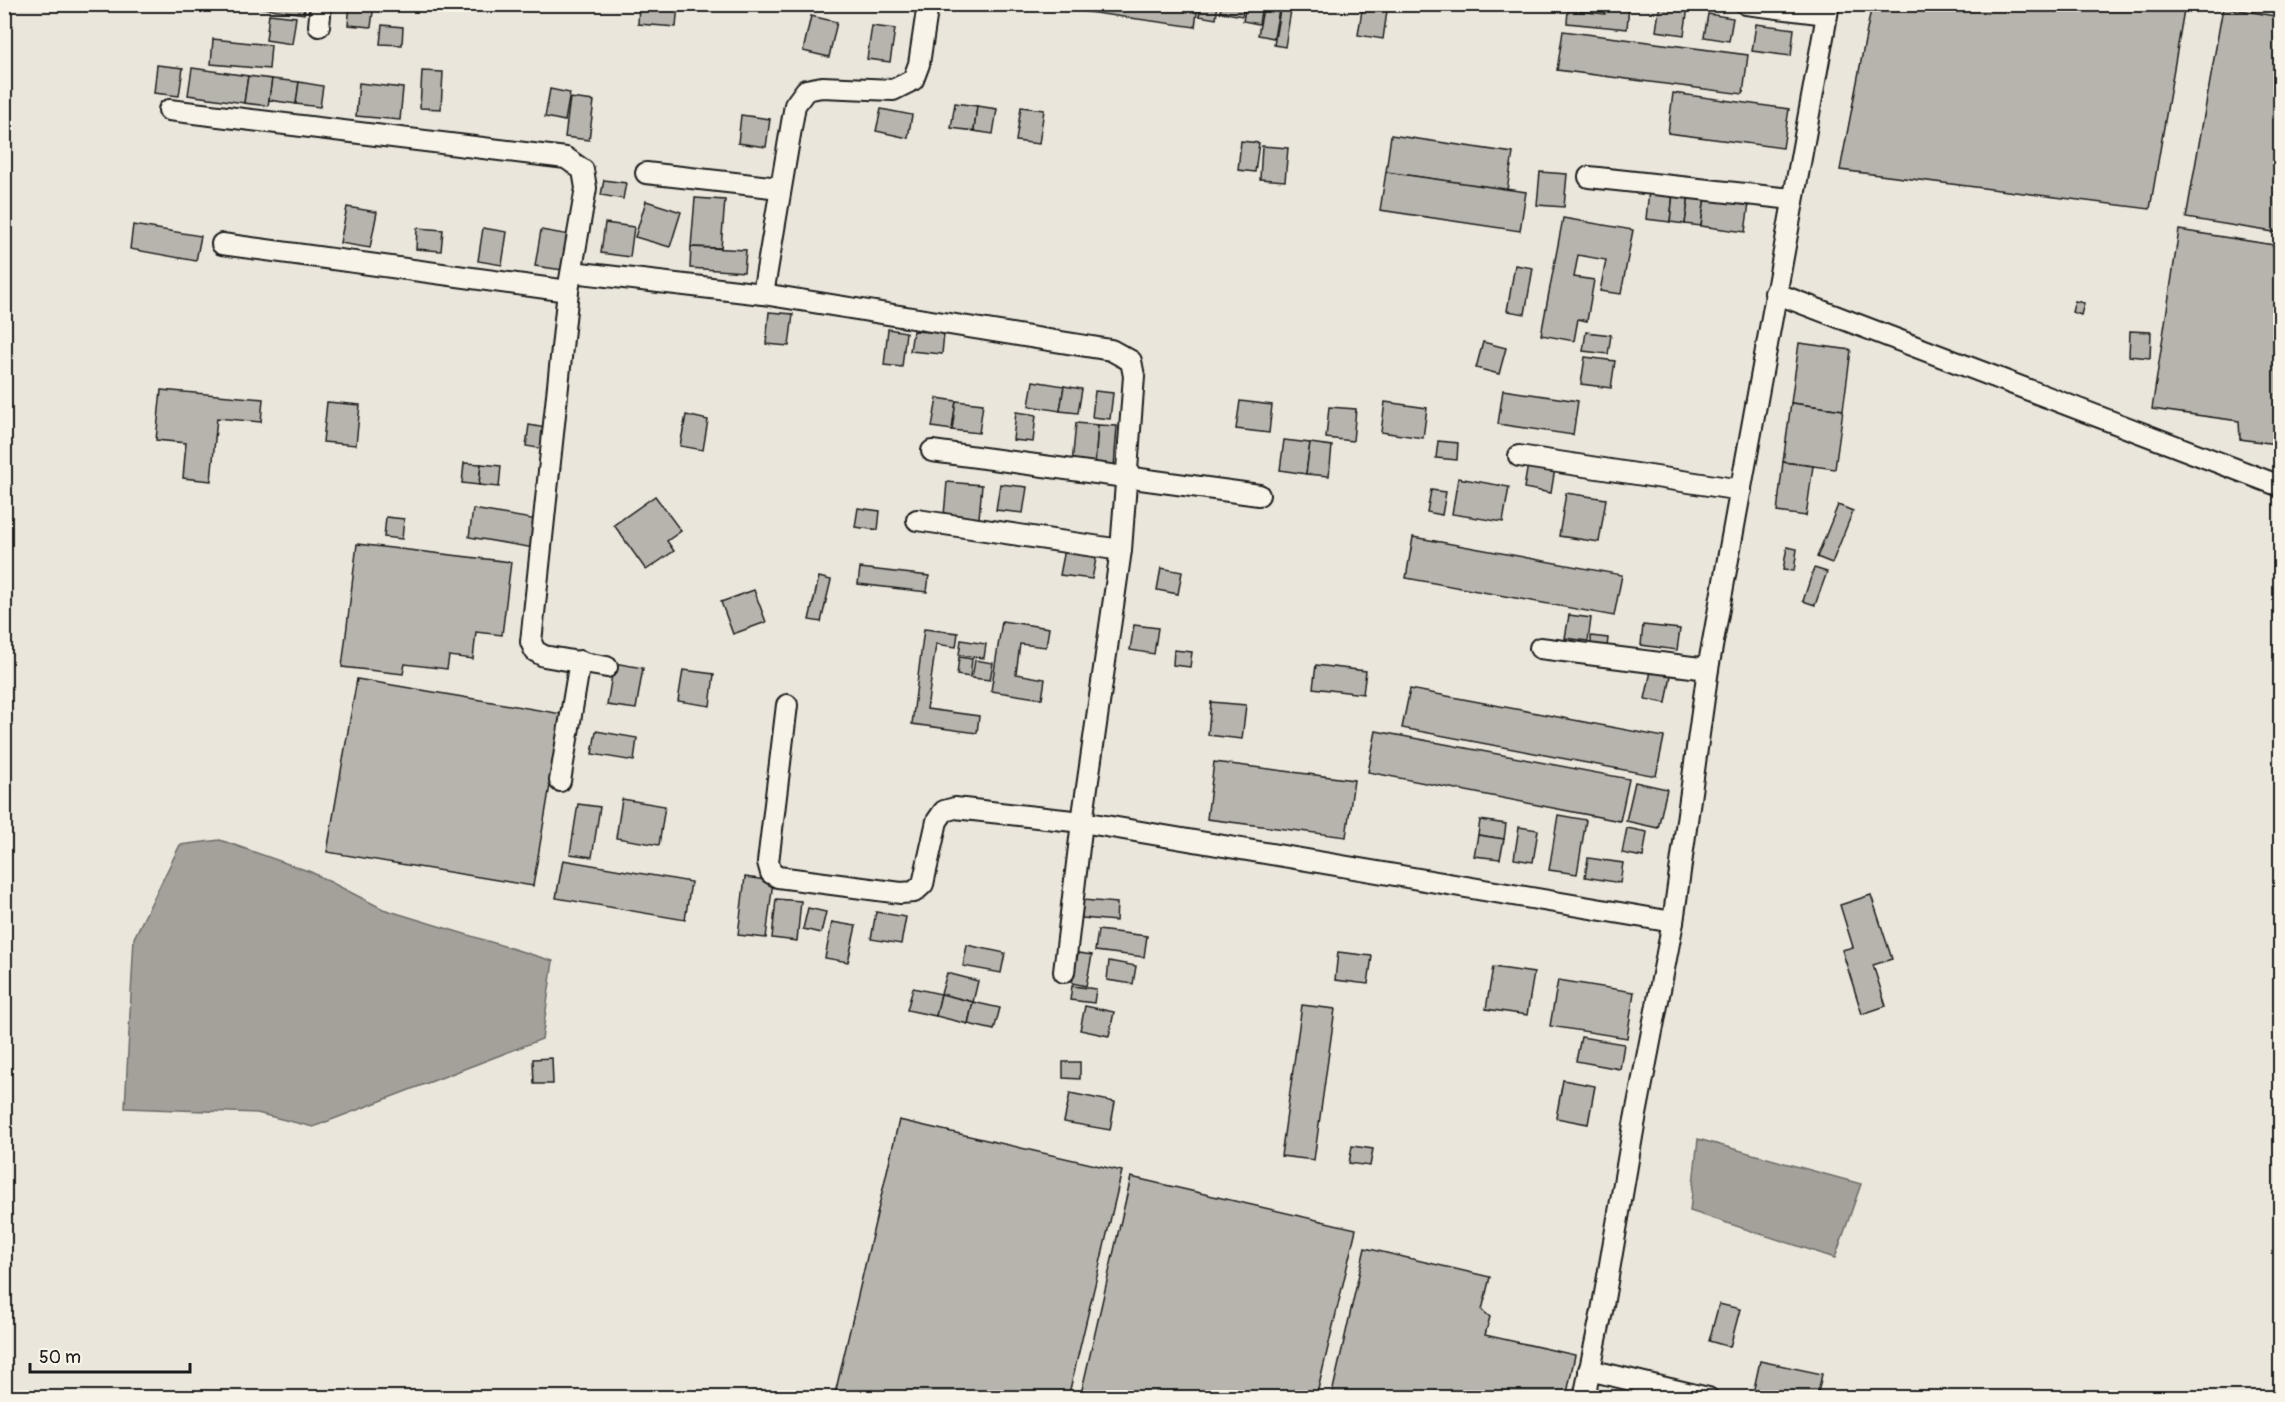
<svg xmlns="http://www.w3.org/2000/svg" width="2285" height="1402" font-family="Pangolin,sans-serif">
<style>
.water{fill:#a3a19a;stroke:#6d6c68;stroke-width:1.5}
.building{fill:#b6b4ac;stroke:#1c1c1c;stroke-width:1.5}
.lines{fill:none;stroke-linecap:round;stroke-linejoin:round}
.minor-casing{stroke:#1c1c1c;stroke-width:24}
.minor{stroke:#f7f3e8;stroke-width:20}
</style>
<rect width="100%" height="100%" fill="#eae6dc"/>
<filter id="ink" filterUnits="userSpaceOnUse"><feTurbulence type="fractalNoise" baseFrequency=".0167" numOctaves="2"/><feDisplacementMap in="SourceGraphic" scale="12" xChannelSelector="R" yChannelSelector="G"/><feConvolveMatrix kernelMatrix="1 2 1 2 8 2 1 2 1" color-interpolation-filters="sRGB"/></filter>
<g filter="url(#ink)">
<!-- water -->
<g class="water">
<path d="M220,840l91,32 72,37 170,52 -11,78 -229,88 -56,-14 -132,-5 9,-170 46,-93z"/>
<path d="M1698,1139l163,45 -26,74 -145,-47z"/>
</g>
<!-- building -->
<g class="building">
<path d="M257,4h48l-1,10 -47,-7z"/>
<path d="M350,4h24l-3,23 -23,-2z"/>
<path d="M639,4h39l-2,23 -38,-3z"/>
<path d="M1030,4h168l-3,23z"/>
<path d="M1201,4h17l-2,15 -17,-3z"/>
<path d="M1222,4h22l-2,12 -22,-4z"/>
<path d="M1246,4h16l-3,20 -16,-3z"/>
<path d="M1264,4h16l-6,34 -16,-3z"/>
<path d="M1281,4h11l-7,43 -11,-2z"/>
<path d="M1363,4h25l-5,35 -25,-4z"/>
<path d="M1606,4h23l-2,25 -60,-6 1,-13 37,4z"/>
<path d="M1660,4l28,3 -4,28 -28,-4z"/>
<path d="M1872,4h313l-35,205 -310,-39z"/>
<path d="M2223,7l57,10v216l-94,-15z"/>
<path d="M269,14l27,3 -4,27 -26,-4z"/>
<path d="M1708,14l25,4 -4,23 -25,-4z"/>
<path d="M811,16l26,6 -8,35 -26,-6z"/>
<path d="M1756,24l38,5 -3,27 -39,-5z"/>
<path d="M382,25l21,2 -1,18 -22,-1z"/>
<path d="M872,26l23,3 -5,33 -23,-3z"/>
<path d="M1563,31l185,24 -5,39 -186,-24z"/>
<path d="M213,39l58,6 -2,24 -58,-5z"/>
<path d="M157,65l26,3 -4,28 -25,-3z"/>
<path d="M192,68l56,8 -4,27 -56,-8z"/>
<path d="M422,71l21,1 -2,37 -21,-1z"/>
<path d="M248,76l24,3 -4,27 -24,-3z"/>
<path d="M272,79l27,3 -3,22 -27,-4z"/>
<path d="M299,82l24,4 -3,21 -24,-3z"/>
<path d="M359,83l44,5 -3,32 -44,-4z"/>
<path d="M550,89l20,4 -5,28 -20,-4z"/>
<path d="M1673,93l116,16 -6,39 -115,-15z"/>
<path d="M570,98l24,3 -5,39 -24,-3z"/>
<path d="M955,103l22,3 -3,25 -23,-3z"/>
<path d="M977,106l20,3 -4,25 -19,-3z"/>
<path d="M1021,107l23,3 -5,34 -23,-3z"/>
<path d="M881,109l31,6 -4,23 -32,-7z"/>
<path d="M741,115l29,4 -4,28 -28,-4z"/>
<path d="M1391,135l122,18 -6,37 -121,-18z"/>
<path d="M1241,141l18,2 -4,29 -17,-2z"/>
<path d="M1262,146l26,2 -3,33 -25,-2z"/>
<path d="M1386,172l140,20 -6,39 -140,-21z"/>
<path d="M1540,172l27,2 -3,33 -27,-2z"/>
<path d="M604,180l22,3 -3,16 -22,-4z"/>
<path d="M1649,190l24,3 -3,29 -24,-3z"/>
<path d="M1673,193l16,2 -4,29 -15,-2z"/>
<path d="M1689,195l16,2 -4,29 -16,-2z"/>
<path d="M1705,197l44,6 -4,29 -44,-6z"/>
<path d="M695,198l30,2 -4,48 -30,-1z"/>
<path d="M646,201l35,11 -11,35 -35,-10z"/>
<path d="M347,207l30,5 -7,36 -30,-5z"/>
<path d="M1563,218l70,12 -12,64 -21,-3 6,-31 -28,-5 -4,22 20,3 -7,41 -9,-2 -4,22 -33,-6z"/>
<path d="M605,223l29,4 -4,30 -29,-4z"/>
<path d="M133,225l68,11 -5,25 -66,-12z"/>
<path d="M417,228l26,2 -2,21 -25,-2z"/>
<path d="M483,228l24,4 -5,33 -24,-4z"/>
<path d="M541,230l35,6 -6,35 -35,-5z"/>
<path d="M2179,230l101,16v212l-6,-1 2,-13 -36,-5 -1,-18 -87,-12z"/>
<path d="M691,247l55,3 -2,22 -54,-4z"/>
<path d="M1515,265l18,3 -8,46 -18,-3z"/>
<path d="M2075,301l9,2 -3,12 -9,-3z"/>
<path d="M769,312l24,2 -4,32 -23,-2z"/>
<path d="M888,329l18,3 -4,35 -18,-2z"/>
<path d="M913,331l31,2 -2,21 -32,-3z"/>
<path d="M2130,331l21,1 -1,26 -21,-2z"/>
<path d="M1586,332l25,3 -3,19 -25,-3z"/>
<path d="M1483,342l23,6 -7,26 -23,-6z"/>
<path d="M1799,343l52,7 -8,60 -52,-7z"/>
<path d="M1585,357l30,4 -4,27 -30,-4z"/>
<path d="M1033,381l31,5 -4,25 -31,-5z"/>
<path d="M1064,386l18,3 -4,24 -18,-2z"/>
<path d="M161,390l102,9 -2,23 -44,-4 -6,63 -28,-3 3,-35 -30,-3z"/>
<path d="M1503,390l75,11 -5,34 -75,-11z"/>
<path d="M1095,391l18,2 -3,26 -18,-2z"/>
<path d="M937,398l19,3 -4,29 -20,-3z"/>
<path d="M956,401l27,3 -4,29 -27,-3z"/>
<path d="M1240,401l32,4 -3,28 -33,-4z"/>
<path d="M327,402l33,3 -4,40 -33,-3z"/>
<path d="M1385,402l42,6 -4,30 -42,-6z"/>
<path d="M1791,403l52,7 -8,59 -52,-7z"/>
<path d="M1329,407l27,2 -3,32 -27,-3z"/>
<path d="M1016,412l20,3 -3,27 -20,-2z"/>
<path d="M686,415l22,5 -5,30 -23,-4z"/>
<path d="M1076,423l22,2 -3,41 -23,-2z"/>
<path d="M529,425l17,3 -3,21 -17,-3z"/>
<path d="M1098,425l19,1 -3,41 -19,-1z"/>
<path d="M1284,440l26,3 -4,31 -26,-4z"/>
<path d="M1438,441l20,2 -1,17 -21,-2z"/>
<path d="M1310,443l22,3 -3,30 -23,-2z"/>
<path d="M1783,462l30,4 -7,50 -29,-4z"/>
<path d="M464,463l17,1 -2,21 -17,-2z"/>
<path d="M481,464l20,2 -2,21 -20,-2z"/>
<path d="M1528,464l27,4 -4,25 -27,-5z"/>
<path d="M1458,478l51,9 -6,35 -51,-8z"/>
<path d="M947,482l35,3 -3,33 -35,-3z"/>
<path d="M1000,484l27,3 -4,26 -27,-3z"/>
<path d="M1431,490l15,2 -4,23 -15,-3z"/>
<path d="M1566,493l40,6 -7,43 -40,-6z"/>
<path d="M655,496l26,35 -14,10 7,10 -28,19 -32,-45z"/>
<path d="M1838,505l15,6 -21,52 -15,-6z"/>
<path d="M858,508l22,3 -2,19 -23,-3z"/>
<path d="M473,509l65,11 -4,28 -65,-11z"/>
<path d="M386,517l18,2 -2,20 -18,-2z"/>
<path d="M1413,537l209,38 -8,41 -208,-38z"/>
<path d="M357,544l154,18 -9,73 -26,-3 -3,27 -24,-3 -2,13 -42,-5 -2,10 -61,-7z"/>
<path d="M1787,547l10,2 -3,22 -11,-1z"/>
<path d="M1065,549l32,5 -5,25 -32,-4z"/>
<path d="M860,568l69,8 -2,16 -69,-8z"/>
<path d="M1161,568l21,4 -4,22 -21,-4z"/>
<path d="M1814,568l13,4 -12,33 -12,-4z"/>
<path d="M819,577l12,3 -10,42 -12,-2z"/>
<path d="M754,590l12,32 -33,12 -12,-32z"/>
<path d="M1569,615l22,3 -3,23 -23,-3z"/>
<path d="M1002,621l47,7 -3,19 -26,-3 -4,30 29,5 -3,20 -51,-8z"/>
<path d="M1134,625l24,3 -4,26 -24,-4z"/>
<path d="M1643,625l37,4 -3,21 -36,-5z"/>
<path d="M924,629l34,4 -2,14 -20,-3 -9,65 52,7 -2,17 -65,-9z"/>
<path d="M1591,636l17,2 -2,18 -33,-4 2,-10 16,2z"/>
<path d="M961,640l25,4 -2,14 -25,-3z"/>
<path d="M1174,650l18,2 -2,15 -17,-2z"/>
<path d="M959,657l13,2 -2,18 -13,-2z"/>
<path d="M975,660l18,3 -3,17 -18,-2z"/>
<path d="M614,663l29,5 -7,41 -29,-4z"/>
<path d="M1316,665l50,6 -3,23 -50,-6z"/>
<path d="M683,670l31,4 -4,32 -32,-5z"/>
<path d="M1651,671l20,4 -5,28 -21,-4z"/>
<path d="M357,679l205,35 -29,172 -206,-34z"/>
<path d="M1410,689l254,48 -8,39 -254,-48z"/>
<path d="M1211,702l35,3 -4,34 -34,-4z"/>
<path d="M596,731l41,7 -3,23 -42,-7z"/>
<path d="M1376,731l253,48 -9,42 -252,-49z"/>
<path d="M1214,762l140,18 -8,57 -139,-18z"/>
<path d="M1635,782l32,7 -9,39 -32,-7z"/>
<path d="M622,799l43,7 -6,39 -43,-7z"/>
<path d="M578,804l22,3 -8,50 -22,-3z"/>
<path d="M1558,815l28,5 -9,54 -28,-4z"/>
<path d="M1480,820l26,4 -2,15 -26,-4z"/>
<path d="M1519,827l19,3 -5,32 -19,-3z"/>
<path d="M1627,828l20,4 -4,25 -21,-4z"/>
<path d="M1478,835l26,4 -4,20 -26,-3z"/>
<path d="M1588,858l35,5 -3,20 -35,-6z"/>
<path d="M563,860l128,22 -6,38 -129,-22z"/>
<path d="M745,877l28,4 -7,57 -28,-3z"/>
<path d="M1871,895l21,64 -19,6 13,41 -24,8 -20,-64 11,-3 -13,-42z"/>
<path d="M776,899l25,2 -4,40 -25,-3z"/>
<path d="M1083,900l34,3 -1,18 -34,-3z"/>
<path d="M808,908l18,4 -5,21 -18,-4z"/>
<path d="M876,912l30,5 -5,27 -30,-5z"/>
<path d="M832,922l24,4 -8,36 -23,-4z"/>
<path d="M1098,930l49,6 -3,21 -49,-6z"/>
<path d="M967,945l38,8 -4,20 -38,-7z"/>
<path d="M1338,952l34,4 -4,28 -33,-4z"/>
<path d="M1078,953l14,2 -6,31 -14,-3z"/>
<path d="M1109,961l27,5 -3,18 -26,-4z"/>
<path d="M1493,967l41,6 -7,42 -41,-6z"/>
<path d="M947,973l31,8 -5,21 -32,-8z"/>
<path d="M1558,980l76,12 -7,46 -77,-12z"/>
<path d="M1072,986l24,3 -2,14 -24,-3z"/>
<path d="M913,988l28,6 -5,22 -29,-6z"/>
<path d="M941,994l32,8 -5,22 -32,-8z"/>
<path d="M973,1002l27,6 -6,22 -26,-6z"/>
<path d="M1302,1005l33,4 -21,151 -33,-4z"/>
<path d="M1085,1006l29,6 -5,24 -29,-6z"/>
<path d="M1581,1037l43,7 -4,25 -44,-8z"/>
<path d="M552,1058l1,26h-19l-1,-25z"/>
<path d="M1063,1062h17v17l-17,-1z"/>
<path d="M1563,1080l32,6 -7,38 -32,-6z"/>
<path d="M1070,1093l45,9 -5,28 -46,-8z"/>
<path d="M899,1120l223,51 -54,227h-234z"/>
<path d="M1352,1146l21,3 -3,17 -21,-3z"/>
<path d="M1131,1177l225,52 -40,169h-236z"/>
<path d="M1365,1248l125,29 -8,33 8,7 -5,18 90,20 -9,43h-235z"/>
<path d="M1719,1304l21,5 -10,38 -21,-6z"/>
<path d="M1760,1361l62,13 -5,24h-65z"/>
</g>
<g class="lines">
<defs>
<g id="minor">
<path d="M1746,4l81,10"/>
<path d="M319,26l2,-22"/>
<path d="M169,110l397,48 17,12 3,18 -18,103 -37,351 4,9 9,5 63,11"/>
<path d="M646,173l134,15"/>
<path d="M1589,177l203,22"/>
<path d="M222,244l346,47"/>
<path d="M572,272l191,22 348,56 20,11 3,15 -13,174 -39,272 -18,150"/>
<path d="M1775,293l505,193"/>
<path d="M763,294l32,-189 11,-15 16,-3 71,3 20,-10 6,-16 9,-60"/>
<path d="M932,451l327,44"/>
<path d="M1519,456l222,34"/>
<path d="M917,520l204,30"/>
<path d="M1540,648l168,21"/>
<path d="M787,705l-19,157 3,11 7,4 123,16 13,-1 9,-8 14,-63 7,-10 11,-3 127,14 591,100"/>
<path d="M560,781l20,-120"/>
<path d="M1589,1370l119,28"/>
<path d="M1584,1398l18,-87 32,-186 39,-203 35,-253 121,-665"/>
</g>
</defs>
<!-- minor casing -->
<use href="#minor" class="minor-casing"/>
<!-- minor -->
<use href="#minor" class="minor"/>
</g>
</g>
<!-- margin -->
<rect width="2285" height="1402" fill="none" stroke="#f7f3e8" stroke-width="24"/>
<rect x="12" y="12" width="2261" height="1378" fill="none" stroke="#1c1c1c" stroke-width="2" filter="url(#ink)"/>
<!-- scale -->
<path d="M30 1363v9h160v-9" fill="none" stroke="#1c1c1c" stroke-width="3"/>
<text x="39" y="1363" font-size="18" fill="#1c1c1c" stroke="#f7f3e8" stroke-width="4.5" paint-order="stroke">50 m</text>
</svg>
